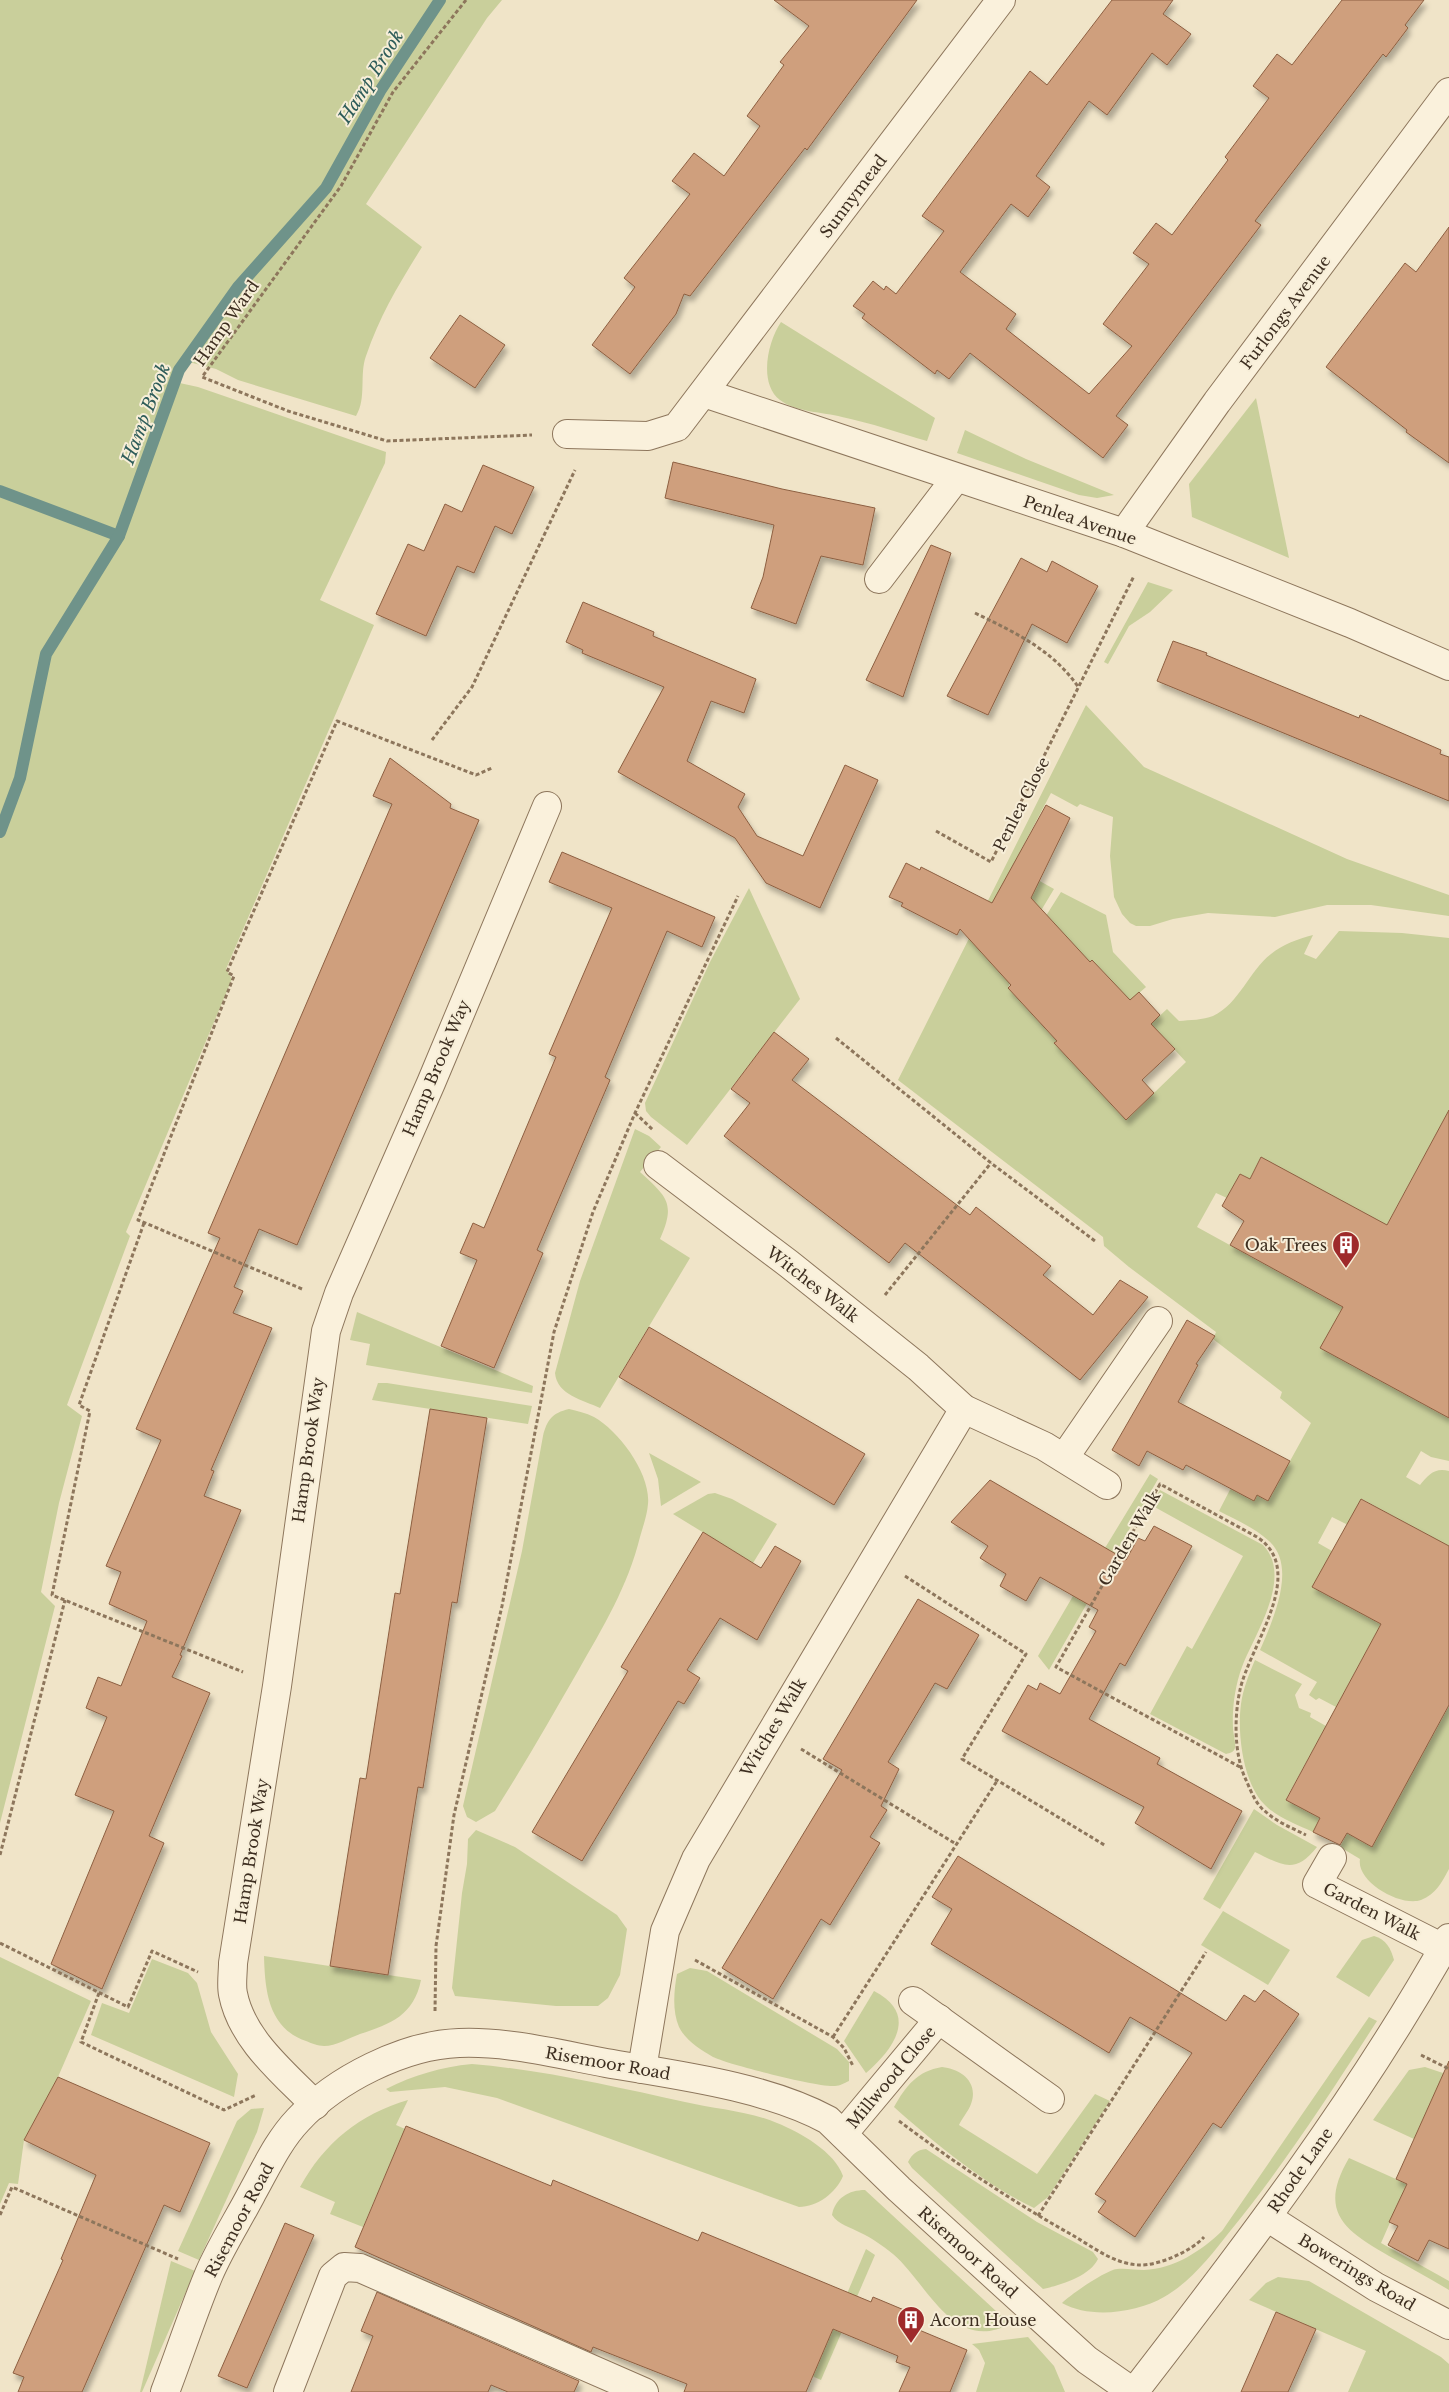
<svg xmlns="http://www.w3.org/2000/svg" width="1449" height="2392" font-family="'Libre Baskerville',serif">
<style>
.green{fill:#c9cf9b}
.lines{fill:none;stroke-linecap:round;stroke-linejoin:round}
.stream{stroke:#6f938a;stroke-width:12}
.building{fill:#cf9f7d;stroke:#8d5f41;filter:url(#shadow)}
.minor-casing{stroke:#8d765c;stroke-width:30}
.path{stroke:#8d765c;stroke-width:3;stroke-dasharray:4 2.5;stroke-linecap:butt}
.minor{stroke:#faf1dc;stroke-width:28}
.labels{text-anchor:middle;dominant-baseline:central;stroke-width:4;stroke-linejoin:round;paint-order:stroke}
.street-label{font-size:16px;fill:#3d2e20;stroke:#f7eed8}
.poi-label{font-size:16px;fill:#3d2e20;stroke:#f7eed8;text-anchor:end}
.water-label{font-size:18px;font-style:italic;fill:#2f5d5a;stroke:#f7eed8}
</style>
<defs>
<filter id="shadow"><feDropShadow dx="3" dy="5.5" stdDeviation="2.5" flood-color="#0004"/></filter>
</defs>
<rect width="100%" height="100%" fill="#f0e4c8"/>
<!-- green -->
<g class="green">
<path d="M0,0h502l-15,18 -121,186 56,43c-23,37 -42,68 -56,109 -7,19 1,42 -10,60l-118,-36 -22,-11 -31,-8 -6,9 -4,12 23,5 188,65 -1,11 -65,137 54,25 -148,344 6,10 -106,253 4,4 -63,169 15,11 -23,87 -18,89 14,14 -55,217z"/>
<path d="M781,322l154,96 -8,23c-28,-8 -56,-18 -85,-24 -19,-5 -47,-5 -62,-17 -22,-17 -12,-59 1,-78z"/>
<path d="M1256,398l33,160 -97,-41 -3,-33z"/>
<path d="M965,430l61,29 88,36 -17,3 -18,-3 -122,-42z"/>
<path d="M1148,582l25,8 -23,22 -21,14 -21,38 -4,-2z"/>
<path d="M1086,705l58,62 203,92 102,36v21l-78,-11h-44l-52,12 -67,-4 -35,6 -23,7h-14l-6,-3 -8,-9 -8,-17 -4,-41 3,-39 -33,-13 -3,3 -26,-14 -30,57 8,25 25,14 -15,25 -31,74 49,53 -2,2 71,77 60,-58 -35,-38 16,-15 12,12c11,-1 24,-1 34,-5 26,-12 36,-45 58,-62 12,-10 27,-15 42,-19l-9,19 12,5 23,-28 63,2 47,5v180l-3,-2 -75,138 -110,-97 -11,22 -10,-5 -13,24 -11,-5 -19,34 131,72 23,-6 -30,55 128,70v43l-18,-4 -10,-6 -15,26 14,8c8,-10 15,-18 29,-14v85l-14,-17 -73,-40 -14,26 -16,-8 -14,26 14,8 -19,36 68,37 -45,83 -17,-9 -3,2 -7,-5 8,-13 -57,-32c12,-28 38,-83 9,-109 -14,-13 -33,-21 -50,-30l15,-29 20,19 3,-6 11,6 43,-78 -31,-25 2,-6 -69,-53 3,-7 -87,-65 -25,-21 -1,-9 -205,-157z"/>
<path d="M749,888l51,111 -113,146 -36,-28 -5,-6 -1,-8 65,-141z"/>
<path d="M1061,892l45,23 7,37 33,35 -16,14 -38,-41 -3,2 -24,-27 -21,-16z"/>
<path d="M635,1129l14,7 12,11 -21,25c27,25 36,31 20,67l30,19 -90,150c-17,-8 -43,-13 -45,-35l25,-92z"/>
<path d="M357,1312l176,74 -1,7 -166,-28 4,-21 -20,-4z"/>
<path d="M378,1383h9l145,23 -4,18 -156,-24z"/>
<path d="M569,1409c8,2 17,4 25,8 25,14 57,57 54,87 -1,12 -5,22 -8,33 -12,49 -37,90 -62,134 -27,47 -54,94 -83,140l-19,11 -9,-5 -4,-11 59,-255 21,-115c4,-16 9,-23 26,-27z"/>
<path d="M649,1453l52,29 -40,24 -3,-27z"/>
<path d="M1150,1474l8,5 -109,191 -11,-14 35,-60 -3,-2 29,-50 6,4z"/>
<path d="M1160,1490l103,55c31,32 -9,90 -21,122 -7,19 -10,41 -9,61 0,6 3,14 2,20 -1,4 -5,5 -9,6l-76,-40 37,-68 5,3 51,-93 -92,-51z"/>
<path d="M715,1493l17,6 45,25 -24,39 -80,-49 35,-20z"/>
<path d="M1255,1660l47,24 -7,11 4,13 12,5 -1,4 16,9 -40,73 34,19 -7,14c-15,-7 -35,-14 -47,-26 -23,-21 -29,-73 -25,-102 2,-15 8,-30 14,-44z"/>
<path d="M1449,1706v163c-7,13 -13,25 -28,31 -20,7 -65,-18 -61,-41l-20,-12 7,-14 25,14 40,-75 -8,-27 18,10z"/>
<path d="M1254,1809l23,16 40,22c-22,28 -35,18 -62,5l-35,57 -17,-10z"/>
<path d="M476,1830l39,17 102,68 10,14 -7,46 -12,23 -10,8h-42l-101,-10 -3,-8 10,-95 5,-29 1,-25z"/>
<path d="M1223,1911l67,39 -22,35 -67,-40z"/>
<path d="M1374,1936c12,3 17,13 20,24l-25,37 -33,-20 26,-37z"/>
<path d="M264,1956l157,24c-7,35 -30,44 -61,54 -11,4 -24,12 -36,12 -6,0 -13,-3 -18,-5 -38,-13 -41,-51 -42,-85z"/>
<path d="M0,1957l91,44 -33,76 -34,63 -6,44 -9,-1 -9,21z"/>
<path d="M152,1959l36,14 9,10 14,49 27,42 -4,23 -143,-62 11,-32 27,10z"/>
<path d="M690,1968l17,3 130,78 12,13v19c-5,2 -9,5 -14,5 -15,2 -108,-22 -122,-29 -12,-7 -28,-17 -34,-30 -7,-16 -5,-37 -2,-53z"/>
<path d="M874,1991c45,23 20,58 -8,82l-22,-32z"/>
<path d="M1369,2017l8,4c-46,71 -92,143 -146,209 -19,24 -39,51 -67,67 -28,16 -74,22 -102,6 8,-8 44,-33 55,-34 9,-1 18,1 27,1 30,-1 57,-19 78,-39z"/>
<path d="M472,2064c72,6 143,23 213,38 30,7 64,9 92,21 23,9 58,29 66,53 -7,17 -26,31 -44,31l-302,-109 -52,-11 -55,5 -4,-3c28,-14 55,-22 86,-25z"/>
<path d="M942,2067c19,2 37,15 29,37 -3,8 -9,14 -12,21l78,49 58,-80 15,7 -62,96 -14,11c-47,-22 -101,-66 -140,-101 12,-21 23,-36 48,-40z"/>
<path d="M1425,2067l24,8 -35,64 -41,-19 36,-50z"/>
<path d="M408,2100l-12,25 9,4 -42,98 -33,-13 5,-12 -35,-15c24,-44 60,-73 108,-87z"/>
<path d="M264,2108l-7,24 -58,128 -21,-9 59,-130 14,-12z"/>
<path d="M926,2149l111,73 56,30 5,7c-8,17 -37,26 -55,30l-131,-121 -4,-6c4,-8 9,-12 18,-13z"/>
<path d="M1349,2158l58,26 -26,59 68,38v9c-20,-12 -40,-23 -60,-34 -46,-26 -71,-45 -40,-98z"/>
<path d="M865,2190l145,134c-57,30 -82,-40 -117,-70 -10,-8 -21,-16 -32,-21 -11,-6 -22,-8 -29,-18 3,-17 17,-25 33,-25z"/>
<path d="M866,2249l9,6 -54,125 -9,-4z"/>
<path d="M171,2261l24,10 -53,121h-2z"/>
<path d="M1278,2277l31,4 132,76 8,7v28h-101l18,-41 -117,-51 17,-17z"/>
<path d="M1028,2337l26,29 11,26h-89l9,-29 -6,-13 -7,-6z"/>
</g>
<g class="lines">
<!-- stream -->
<g class="stream">
<path d="M0,491l119,45"/>
<path d="M0,832l20,-54 26,-124 73,-118 60,-166 59,-83 88,-99 54,-97 60,-91"/>
</g>
</g>
<!-- building -->
<g class="building">
<path d="M774,0h143l-110,150 -2,-2 -115,148 -6,-2 -8,20 -46,60 -38,-29 43,-58 -11,-9 66,-84 -18,-13 22,-28 30,23 36,-50 -13,-10 37,-51 -4,-3 29,-36z"/>
<path d="M1112,0h61l-10,14 28,20 -24,31 -15,-12 -45,62 -18,-14 -53,75 14,11 -22,30 -17,-13 -51,68 56,42 -10,15 83,65 43,-48 -29,-22 46,-60 -16,-11 23,-30 16,12 56,-75 -3,-3 44,-59 -16,-12 24,-32 15,11 50,-65h82l-19,25 3,3 -22,29 -3,-3 -128,167 6,4 -145,191 12,9 -25,33 -133,-105 -21,26 -12,-9 -2,4 -73,-56 3,-4 -12,-8 20,-25 11,9 2,-4 10,8 48,-63 -22,-15 108,-145 17,14z"/>
<path d="M1449,227v236l-43,-31 1,-2 -81,-63 79,-104 11,9z"/>
<path d="M460,315l45,30 -30,43 -45,-30z"/>
<path d="M673,462l109,27 93,19 -12,57 -42,-9 -25,68 -45,-16 12,-31 11,-52 -109,-27z"/>
<path d="M483,465l51,22 -22,47 -17,-8 -21,47 -17,-7 -31,70 -50,-22 32,-70 16,7 21,-47 17,8z"/>
<path d="M931,545l20,8 -48,144 -37,-17z"/>
<path d="M1021,558l26,14 5,-11 46,25 -31,57 -35,-19 -44,91 -41,-19z"/>
<path d="M583,602l71,30 -1,4 103,43 -12,34 -33,-12 -24,60 58,33 -7,13 19,29 46,20 42,-91 33,15 -58,128 -54,-25 -31,-45 -117,-66 46,-85 -82,-34 1,-3 -17,-8z"/>
<path d="M1173,641l34,12 -1,2 153,63 1,-3 81,35 -1,4 9,3v44l-292,-120z"/>
<path d="M390,758l61,46 -1,4 29,12 -182,425 -38,-16 -25,58 9,4 -10,22 39,15 -61,142 3,1 -10,25 37,14 -61,145 2,1 -10,21 38,16 -61,143 15,7 -62,146 -51,-25 63,-153 -39,-16 32,-78 -21,-9 12,-31 23,9 26,-65 -38,-17 12,-32 -15,-6 55,-126 -25,-11 84,-191 -12,-5 184,-429 -19,-8z"/>
<path d="M1046,805l24,13 -39,80 59,64 2,-2 38,40 9,-8 21,23 -9,9 24,25 -33,31 12,13 -28,27 -72,-77 3,-2 -49,-53 3,-3 -51,-56 -3,6 -56,-29 2,-3 -14,-6 17,-34 14,7 1,-3 71,36z"/>
<path d="M562,852l153,65 -13,30 -35,-16 -62,146 5,3 -73,170 6,3 -49,115 -53,-22 36,-86 -17,-7 13,-30 11,5 72,-171 -7,-3 63,-146 -63,-26z"/>
<path d="M774,1032l35,27 -17,21 178,135 6,-8 75,59 -8,9 50,40 27,-35 28,17 -68,83 -175,-137 -16,20 -165,-127 26,-33 -19,-14z"/>
<path d="M1449,1110v308l-129,-70 23,-41 -113,-62 14,-24 -22,-15 18,-32 10,5 11,-22 126,68z"/>
<path d="M1187,1320l28,16 -19,28 2,1 -20,37 112,59 -22,40 -11,-6 -3,6 -68,-36 -3,5 -36,-19 -8,15 -27,-16z"/>
<path d="M649,1327l216,127 -31,51 -215,-128z"/>
<path d="M430,1409l57,9 -30,185 -5,-1 -29,186 -5,-1 -30,188 -58,-9 30,-188 6,1 29,-186 5,1z"/>
<path d="M990,1480l136,80 12,-22 7,3 9,-15 38,20 -67,120 -5,-3 -31,56 71,39 -3,6 85,47 -31,58 -76,-46 9,-16 -142,-76 26,-46 9,5 3,-7 20,11 36,-63 -7,-4 9,-17 -58,-33 -14,24 -26,-15 6,-12 -26,-16 8,-12 -37,-24z"/>
<path d="M1361,1499l88,47v159l-77,142 -25,-14 -7,12 -27,-13 7,-14 -34,-18 95,-176 -69,-37z"/>
<path d="M703,1532l58,36 14,-22 26,15 -44,79 -37,-22 -33,52 13,8 -16,26 -6,-3 -96,160 -50,-29 96,-161 -7,-4z"/>
<path d="M918,1599l61,36 -32,54 -12,-6 -47,79 11,7 -18,37 6,4 -17,27 10,6 -50,82 -9,-6 -48,80 -51,-31 120,-198 -19,-11z"/>
<path d="M958,1856l268,165 18,-26 11,7 9,-12 35,24 -78,114 -8,-5 -78,114 -37,-25 8,-11 -11,-7 97,-141 -62,-36 -21,36 -178,-109 21,-35 -20,-12z"/>
<path d="M1449,2061v188l-20,-9 -11,21 -30,-16 10,-19 -9,-4 18,-38 -11,-5z"/>
<path d="M58,2077l152,66 -30,69 -16,-7 -82,187h-64l6,-15 -11,-4 50,-113 -2,-1 35,-84 -72,-35z"/>
<path d="M406,2126l145,60 2,-6 145,61 4,-9 169,70 2,-5 43,18 -4,12 55,23 -17,42h-51l11,-25 -14,-5 2,-6 -65,-27 -27,63h-122l3,-8 -94,-37 -2,5 -236,-105z"/>
<path d="M285,2223l29,12 -67,153 -29,-12z"/>
<path d="M377,2292l202,89 -5,11h-66l-17,-7 -3,7h-137l22,-56 -12,-5z"/>
<path d="M1276,2312l40,17 -28,63h-47z"/>
</g>
<g class="lines">
<defs>
<g id="minor">
<path d="M704,393l420,140 226,90 99,43"/>
<path d="M567,434l81,2 29,-9 324,-427"/>
<path d="M1124,533l93,-131 232,-310"/>
<path d="M879,579l77,-101"/>
<path d="M658,1165l131,99 129,103 46,42 80,37 63,39"/>
<path d="M1064,1458l94,-137"/>
<path d="M1332,1858l-15,26 126,64"/>
<path d="M913,2001l137,98"/>
<path d="M642,2069l23,-138 31,-72 268,-450"/>
<path d="M315,2105c-31,-32 -73,-65 -82,-111 -2,-9 0,-21 0,-31l44,-277 49,-355 13,-38 92,-210 116,-277"/>
<path d="M843,2134l96,-115"/>
<path d="M1267,2217l109,70 73,38"/>
<path d="M165,2392c15,-39 28,-80 44,-118 12,-28 29,-54 43,-81 14,-25 26,-52 46,-73 38,-41 106,-75 161,-77 49,-2 99,11 147,20 70,12 159,23 222,57l71,69 188,171 46,32"/>
<path d="M288,2392l45,-116 11,-9 16,1 284,124"/>
<path d="M1134,2392c113,-146 225,-293 315,-454"/>
</g>
</defs>
<!-- minor casing -->
<use href="#minor" class="minor-casing"/>
<!-- path -->
<g class="path">
<path d="M466,0l-73,92 -52,94 -139,191 86,34 99,30 145,-6"/>
<path d="M975,613c41,20 78,37 104,75"/>
<path d="M432,740l40,-53 103,-217"/>
<path d="M936,831l55,31 143,-286"/>
<path d="M836,1038l155,125 104,78"/>
<path d="M635,1113l18,17"/>
<path d="M144,1223l-65,182 11,6 -38,184 191,77"/>
<path d="M302,1289l-164,-69 96,-244 -7,-4 110,-251 139,54 16,-7"/>
<path d="M885,1295l106,-132"/>
<path d="M905,1576l121,78 -64,105 144,87"/>
<path d="M801,1749l155,95"/>
<path d="M1240,1767l-184,-100 104,-183 97,53c52,34 -8,110 -17,153 -6,27 -6,65 6,90 5,11 10,25 20,32 11,10 26,16 40,23"/>
<path d="M0,1855l65,-255"/>
<path d="M0,1943l128,64 24,-56 46,21"/>
<path d="M695,1960l138,77 11,11 9,18"/>
<path d="M99,1993l-18,49 143,68 32,-15"/>
<path d="M435,2011l1,-65 18,-131 48,-209 52,-274 39,-120 42,-99 103,-217"/>
<path d="M833,2037l164,-256"/>
<path d="M1421,2055l28,14"/>
<path d="M899,2121c56,42 114,81 175,115 20,12 41,28 65,29 19,1 53,-14 65,-28"/>
<path d="M0,2215l12,-28 166,72"/>
<path d="M1038,2216l168,-264"/>
</g>
<!-- minor -->
<use href="#minor" class="minor"/>
</g>
<!-- icons -->
<defs>
<symbol id="building-pin" viewBox="-11 -11 22 30"><path d="M0 17L-7.5 6A9.5 9.5 0 1 1 7.5 6Z" fill="#9e2a2b" stroke="#f7eed8"/><path d="M-4-6H4V6H1V3H-1V6H-4ZM-2.5-4.3h1.7v1.8h-1.7ZM.8-4.3h1.7v1.8H.8ZM-2.5-1h1.7V.8h-1.7ZM.8-1h1.7V.8H.8Z" fill="#fff"/></symbol>
</defs>
<g fill-rule="evenodd">
<use href="#building-pin" x="1330" y="1229" width="32" height="43"/>
<use href="#building-pin" x="895" y="2304" width="32" height="43"/>
</g>
<g class="labels">
<!-- street labels -->
<g class="street-label">
<text transform="translate(853 196) rotate(-53)">Sunnymead</text>
<text transform="translate(1285 312) rotate(-53)">Furlongs Avenue</text>
<text transform="translate(226 323) rotate(-55)">Hamp Ward</text>
<text transform="translate(1080 520) rotate(19)">Penlea Avenue</text>
<text transform="translate(1021 804) rotate(-63)">Penlea Close</text>
<text transform="translate(436 1068) rotate(-67)">Hamp Brook Way</text>
<text transform="translate(813 1284) rotate(38)">Witches Walk</text>
<text transform="translate(308 1450) rotate(-82)">Hamp Brook Way</text>
<text transform="translate(1129 1538) rotate(-60)">Garden Walk</text>
<text transform="translate(773 1727) rotate(-59)">Witches Walk</text>
<text transform="translate(251 1851) rotate(-81)">Hamp Brook Way</text>
<text transform="translate(1372 1911) rotate(27)">Garden Walk</text>
<text transform="translate(608 2063) rotate(10)">Risemoor Road</text>
<text transform="translate(891 2077) rotate(-50)">Millwood Close</text>
<text transform="translate(1300 2170) rotate(-55)">Rhode Lane</text>
<text transform="translate(239 2220) rotate(-62)">Risemoor Road</text>
<text transform="translate(968 2252) rotate(42)">Risemoor Road</text>
<text transform="translate(1357 2272) rotate(31)">Bowerings Road</text>
</g>
<!-- poi labels -->
<g class="poi-label">
<text x="1327" y="1245">Oak Trees</text>
<text x="930" y="2320" text-anchor="start">Acorn House</text>
</g>
<!-- water labels -->
<g class="water-label">
<text transform="translate(371 77) rotate(-58)">Hamp Brook</text>
<text transform="translate(146 414) rotate(-69)">Hamp Brook</text>
</g>
</g>
</svg>
